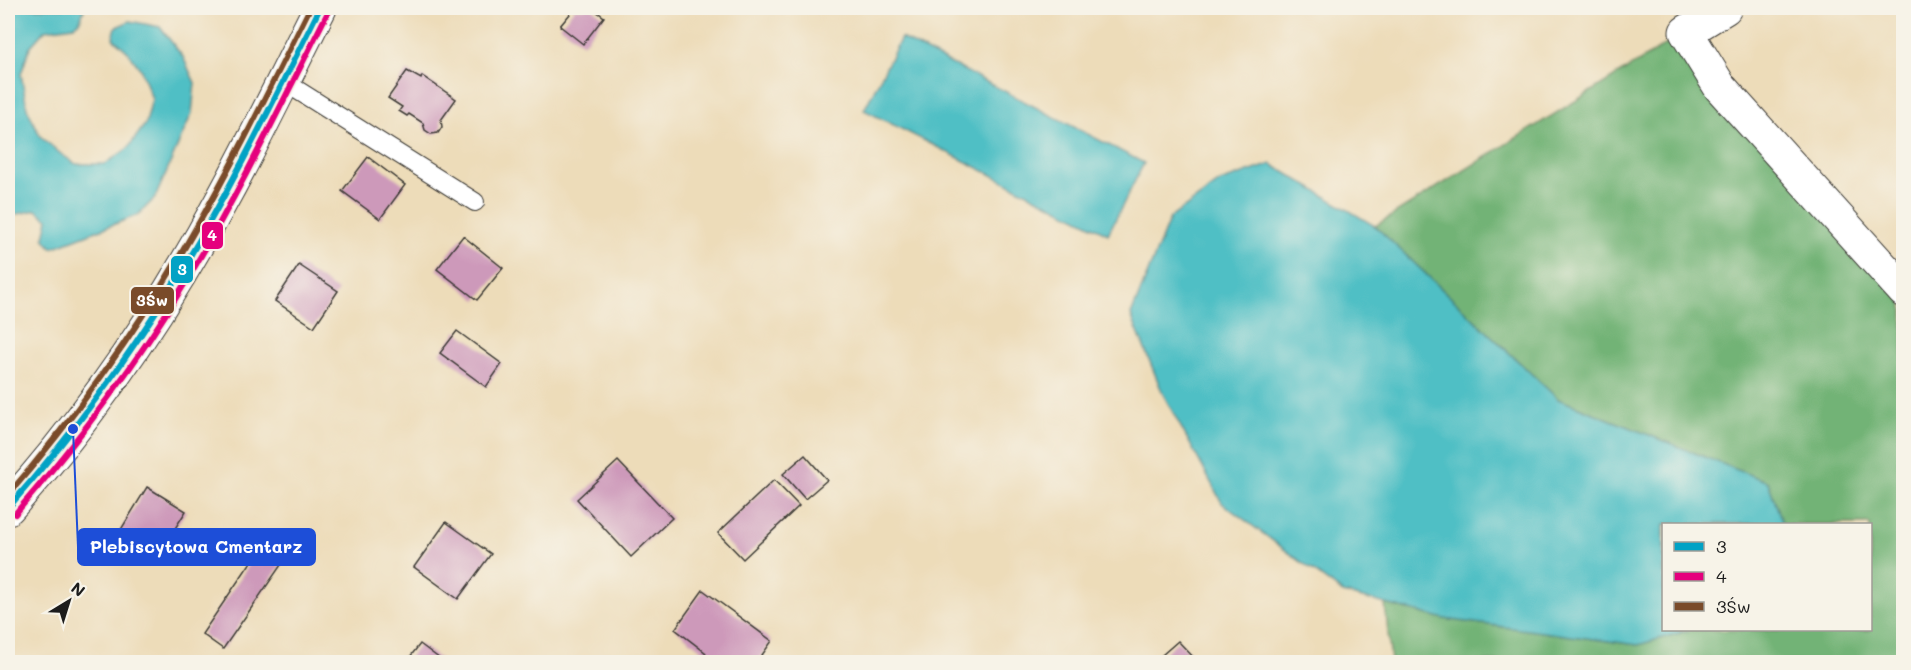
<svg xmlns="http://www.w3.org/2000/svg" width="1911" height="670" font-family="Mali,sans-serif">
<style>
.forest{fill:#72b376;stroke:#476849;stroke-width:1.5}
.water{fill:#50bfc5;stroke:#366e70;stroke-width:1.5}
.building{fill:#cd99ba}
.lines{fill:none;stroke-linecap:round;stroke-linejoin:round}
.lane-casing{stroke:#3b3934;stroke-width:20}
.street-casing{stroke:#3b3934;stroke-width:35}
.lane{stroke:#fff;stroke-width:18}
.street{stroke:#fff;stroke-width:33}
.bus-1-casing{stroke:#f7f3e8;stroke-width:10}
.bus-2-casing{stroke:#f7f3e8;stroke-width:10}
.bus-3-casing{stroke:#f7f3e8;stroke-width:10}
.bus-1{stroke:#01a2c5;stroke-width:6}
.bus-2{stroke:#e5007d;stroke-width:6}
.bus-3{stroke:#7a4b2a;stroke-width:6}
.leader{fill:none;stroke:#1d4ed8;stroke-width:2}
.callout-dot{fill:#1d4ed8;stroke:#f7f3e8;stroke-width:2}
.callout{fill:#1d4ed8;stroke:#1d4ed8;stroke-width:2}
.callout-label{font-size:18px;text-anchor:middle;font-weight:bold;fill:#fff}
.line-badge{stroke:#f7f3e8;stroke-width:2}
.badge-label{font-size:16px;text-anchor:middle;font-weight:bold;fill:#fff}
</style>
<rect width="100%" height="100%" fill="#f7f3e8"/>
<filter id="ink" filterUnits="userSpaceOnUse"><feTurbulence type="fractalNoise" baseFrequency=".0167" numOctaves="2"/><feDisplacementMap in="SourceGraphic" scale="12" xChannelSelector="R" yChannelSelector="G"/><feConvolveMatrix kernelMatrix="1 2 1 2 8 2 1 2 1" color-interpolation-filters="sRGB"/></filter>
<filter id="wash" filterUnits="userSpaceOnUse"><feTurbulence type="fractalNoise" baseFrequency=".008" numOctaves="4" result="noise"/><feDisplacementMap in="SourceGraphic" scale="24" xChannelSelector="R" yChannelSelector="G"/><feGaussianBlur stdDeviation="1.35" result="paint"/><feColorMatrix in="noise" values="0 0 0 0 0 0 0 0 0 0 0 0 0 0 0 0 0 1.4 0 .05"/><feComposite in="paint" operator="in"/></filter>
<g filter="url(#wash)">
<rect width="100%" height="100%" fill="#eddcb9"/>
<!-- forest -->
<path class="forest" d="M1686,32l217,259v371h-512l-6,-58 60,15 193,26 52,-15h180v-106h-87l-15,-42 -210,-83 -183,-173z"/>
<!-- water -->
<g class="water">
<path d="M8,8h75l1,2 -4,10 -6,6 -29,4 -15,17 -9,27 6,34 13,28 21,18 15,10h29l23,-16 18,-25 6,-24 -11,-29 -13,-18 -15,-14 3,-11 14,-6 30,6 23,30 12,26 -3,30 -37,85 -17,17 -86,33 -8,-10 4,-19 -12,-9 -28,6z"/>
<path d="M901,38l243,125 -36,71 -244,-124z"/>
<path d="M1271,164l104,62 183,173 210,83 15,42h-119v106h26l-52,15 -193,-26 -102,-26 -121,-90 -59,-109 -32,-79 39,-97 50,-36z"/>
</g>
<g id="blocks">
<!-- building -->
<g class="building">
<path d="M575,8h17l12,9 -21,27 -23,-18z"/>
<path d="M407,71l14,8 1,-3 34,23 -15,21 1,7 -4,6 -7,1 -6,-4 -2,-7 -14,-9 -2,2 -8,-5 3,-4 -14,-9z"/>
<path d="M368,157l37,28 -25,34 -38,-28z"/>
<path d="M463,236l40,32 -26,32 -40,-31z"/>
<path d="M299,265l39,26 -24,36 -39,-26z"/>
<path d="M457,331l45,33 -16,23 -46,-34z"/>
<path d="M805,455l22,25 -22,19 -22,-25z"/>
<path d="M618,461l54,57 -41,39 -54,-58z"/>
<path d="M774,480l25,26 -56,53 -25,-26z"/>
<path d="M147,487l39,24 -34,54 -38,-24z"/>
<path d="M446,522l45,32 -33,45 -44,-32z"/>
<path d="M268,537l22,15 -67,97 -21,-15z"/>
<path d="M703,590l69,51 -15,21h-58l7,-9 -31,-24z"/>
<path d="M1178,641l20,21h-44z"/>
<path d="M420,644l24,18h-38z"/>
</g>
</g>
</g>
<g filter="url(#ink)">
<use href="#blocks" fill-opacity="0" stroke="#3b3934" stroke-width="1.5"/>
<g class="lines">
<defs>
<path id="lane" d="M283,81l192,121"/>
<g id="street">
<path d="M1725,8l-39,24 34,55 184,204"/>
<path d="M8,508c83,-92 156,-200 215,-310 34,-62 65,-127 97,-190"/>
</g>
</defs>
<!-- lane casing -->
<use href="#lane" class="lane-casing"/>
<!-- street casing -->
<use href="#street" class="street-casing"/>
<!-- lane -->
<use href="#lane" class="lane"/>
<!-- street -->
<use href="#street" class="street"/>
<defs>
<path id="bus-1" d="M8,508c62,-71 118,-146 167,-227 54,-88 99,-181 145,-273"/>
<path id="bus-2" d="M15,514c63,-73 121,-149 170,-231 53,-88 97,-180 143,-271"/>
<path id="bus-3" d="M8,495c70,-81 131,-168 184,-260 43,-74 80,-151 118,-227"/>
</defs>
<!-- bus-1 casing -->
<use href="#bus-1" class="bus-1-casing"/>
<!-- bus-2 casing -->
<use href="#bus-2" class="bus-2-casing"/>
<!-- bus-3 casing -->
<use href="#bus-3" class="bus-3-casing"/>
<!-- bus-1 -->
<use href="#bus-1" class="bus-1"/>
<!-- bus-2 -->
<use href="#bus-2" class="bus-2"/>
<!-- bus-3 -->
<use href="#bus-3" class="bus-3"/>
</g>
</g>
<!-- callouts -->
<path class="leader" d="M73 429L78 547"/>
<circle class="callout-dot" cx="73" cy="429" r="6"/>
<rect class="callout" x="78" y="529" width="237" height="36" rx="6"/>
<g class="callout-label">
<text x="196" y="553">Plebiscytowa Cmentarz</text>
</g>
<g class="line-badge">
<rect x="201" y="221" width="23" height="29" rx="6" fill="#e5007d"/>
<rect x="170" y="255" width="24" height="29" rx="6" fill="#01a2c5"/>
<rect x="130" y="286" width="45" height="29" rx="6" fill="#7a4b2a"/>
</g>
<g class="badge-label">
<text x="212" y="241">4</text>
<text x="182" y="275">3</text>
<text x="152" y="306">3Św</text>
</g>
<!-- margin -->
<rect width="1911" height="670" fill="none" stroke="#f7f3e8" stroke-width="30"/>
<!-- legend -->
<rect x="1662" y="523" width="210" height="108" fill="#f7f3e8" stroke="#9f9d96" stroke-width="1.5"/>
<rect x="1674" y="542" width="30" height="9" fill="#01a2c5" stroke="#9f9d96" stroke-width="1.5"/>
<text x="1716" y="553" font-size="18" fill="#1c1c1c">3</text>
<rect x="1674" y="572" width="30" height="9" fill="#e5007d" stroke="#9f9d96" stroke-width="1.5"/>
<text x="1716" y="583" font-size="18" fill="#1c1c1c">4</text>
<rect x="1674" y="602" width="30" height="9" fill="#7a4b2a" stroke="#9f9d96" stroke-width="1.5"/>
<text x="1716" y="613" font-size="18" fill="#1c1c1c">3Św</text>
<!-- north arrow -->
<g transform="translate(69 601) rotate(38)" stroke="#f7f3e8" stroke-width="4.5" paint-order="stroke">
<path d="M0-4.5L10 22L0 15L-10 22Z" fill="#1c1c1c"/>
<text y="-9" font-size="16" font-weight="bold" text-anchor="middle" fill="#1c1c1c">N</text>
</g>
</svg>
